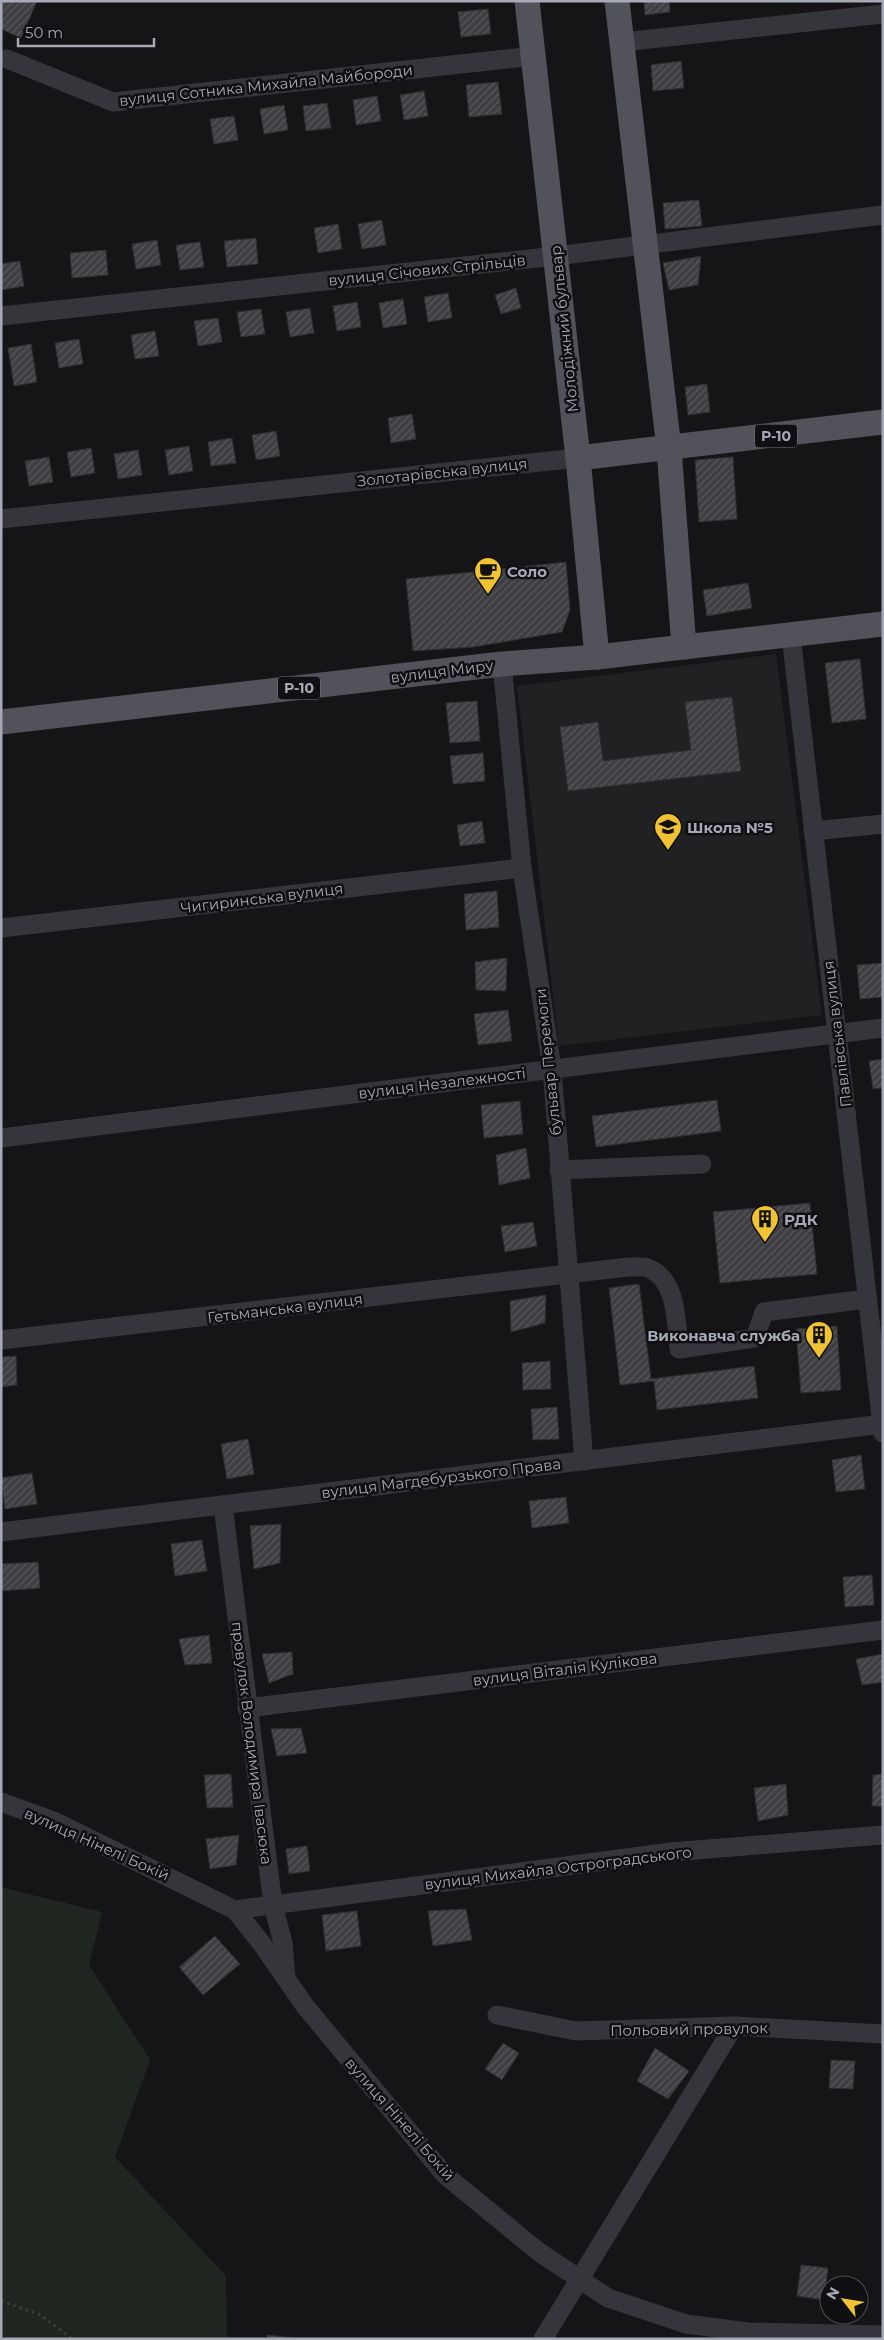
<svg xmlns="http://www.w3.org/2000/svg" width="884" height="2340" font-family="Montserrat,sans-serif">
<style>
.built{fill:#212023}
.grass{fill:#1f2620}
.building{fill:url(#building-hatch);stroke:#2f2e32}
.lines{fill:none;stroke-linecap:round;stroke-linejoin:round}
.path{stroke:#3b3d42;stroke-width:3;stroke-dasharray:2.5 4;stroke-linecap:butt}
.minor{stroke:#35363b;stroke-width:19}
.major{stroke:#51525a;stroke-width:25}
.labels{text-anchor:middle;dominant-baseline:central;stroke-width:5;stroke-linejoin:round;paint-order:stroke}
.shield{fill:#100f11;stroke:#797c84;stroke-width:1}
.shield-label{font-size:14px;font-weight:bold;fill:#a6aab6}
.street-label{font-size:15px;fill:#a6aab6;stroke:#100f11}
.poi-label{font-size:15px;font-weight:bold;fill:#a6aab6;stroke:#100f11;text-anchor:start}
</style>
<defs>
<pattern id="building-hatch" width="6" height="6" patternUnits="userSpaceOnUse" patternTransform="scale(1.25)"><rect width="6" height="6" fill="#3f3f43"/><path d="M-1 1l2-2M0 6l6-6M5 7l2-2" fill="none" stroke="#58585c"/></pattern>
</defs>
<rect width="100%" height="100%" fill="#151416"/>
<!-- built -->
<path class="built" d="M776,654l46,361 -263,31 -42,-360z"/>
<!-- grass -->
<path class="grass" d="M1,1887l101,25 -13,53 61,95 -35,97 111,119 1,63h-216l-10,-3z"/>
<!-- building -->
<g class="building">
<path d="M4,1h33l-16,37 -20,-9v-22z"/>
<path d="M644,1h25l1,11 -25,3z"/>
<path d="M488,9l3,25 -30,3 -3,-25z"/>
<path d="M681,61l3,27 -31,3 -2,-26z"/>
<path d="M498,82l4,32 -33,3 -3,-32z"/>
<path d="M424,91l4,25 -24,4 -4,-25z"/>
<path d="M377,96l4,25 -25,4 -3,-25z"/>
<path d="M327,103l4,25 -25,3 -3,-25z"/>
<path d="M284,105l4,25 -24,4 -4,-25z"/>
<path d="M234,116l4,24 -24,4 -4,-25z"/>
<path d="M699,200l3,26 -37,3 -2,-26z"/>
<path d="M382,220l4,25 -24,4 -4,-25z"/>
<path d="M338,224l4,25 -24,4 -4,-25z"/>
<path d="M256,238l2,26 -31,3 -3,-26z"/>
<path d="M157,240l4,25 -25,4 -4,-25z"/>
<path d="M200,242l4,25 -24,3 -4,-25z"/>
<path d="M106,250l2,25 -36,3 -2,-25z"/>
<path d="M701,256l-3,29 -29,5 -6,-27z"/>
<path d="M20,261l4,25 -23,4v-26z"/>
<path d="M516,288l5,20 -20,6 -6,-19z"/>
<path d="M448,293l4,25 -24,4 -4,-25z"/>
<path d="M403,299l4,25 -24,4 -4,-25z"/>
<path d="M357,302l4,25 -24,4 -4,-25z"/>
<path d="M310,308l4,25 -24,4 -4,-25z"/>
<path d="M261,309l4,25 -24,3 -4,-25z"/>
<path d="M218,318l4,24 -24,4 -4,-25z"/>
<path d="M155,331l4,25 -24,3 -4,-24z"/>
<path d="M79,339l4,25 -24,4 -4,-25z"/>
<path d="M31,344l6,38 -23,4 -6,-38z"/>
<path d="M707,384l3,28 -22,3 -3,-28z"/>
<path d="M412,414l4,25 -25,4 -3,-25z"/>
<path d="M276,431l4,25 -24,4 -4,-25z"/>
<path d="M232,438l4,25 -25,3 -3,-24z"/>
<path d="M189,446l4,25 -24,4 -4,-25z"/>
<path d="M91,448l4,25 -24,4 -4,-25z"/>
<path d="M138,450l4,25 -24,4 -4,-25z"/>
<path d="M49,457l4,25 -24,4 -4,-25z"/>
<path d="M733,457l4,62 -38,3 -4,-62z"/>
<path d="M566,562l4,48 -8,22 -89,15 -60,4 -7,-72z"/>
<path d="M748,583l4,25 -45,8 -4,-26z"/>
<path d="M860,659l6,60 -34,4 -7,-60z"/>
<path d="M732,697l9,74 -173,20 -8,-64 38,-5 5,39 88,-11 -6,-48z"/>
<path d="M477,701l3,40 -30,2 -4,-40z"/>
<path d="M483,753l2,28 -32,3 -3,-28z"/>
<path d="M482,821l3,22 -25,3 -3,-21z"/>
<path d="M497,891l2,36 -33,3 -2,-36z"/>
<path d="M507,958l-1,33 -30,-1 -1,-28z"/>
<path d="M882,963l1,34 -23,2 -3,-34z"/>
<path d="M508,1010l4,31 -34,4 -4,-31z"/>
<path d="M883,1059v29l-10,1 -4,-28z"/>
<path d="M717,1100l4,31 -125,16 -4,-31z"/>
<path d="M520,1101l3,33 -39,4 -3,-33z"/>
<path d="M526,1148l4,30 -31,7 -3,-30z"/>
<path d="M810,1203l7,71 -97,9 -7,-71z"/>
<path d="M533,1222l4,24 -32,6 -4,-26z"/>
<path d="M639,1284l12,95 103,-13 4,32 -101,12 -3,-29 -34,4 -11,-97z"/>
<path d="M546,1295l-1,28 -34,9 -1,-31z"/>
<path d="M837,1326l4,64 -40,3 -5,-64z"/>
<path d="M16,1356l1,29 -16,2v-30z"/>
<path d="M550,1361l1,28 -28,1 -1,-27z"/>
<path d="M557,1407l2,32 -26,1 -2,-31z"/>
<path d="M248,1439l6,35 -27,5 -6,-35z"/>
<path d="M861,1455l4,34 -29,3 -4,-32z"/>
<path d="M32,1473l5,31 -32,5 -4,-31z"/>
<path d="M566,1497l3,26 -37,5 -3,-27z"/>
<path d="M281,1524l-1,39 -26,6 -4,-43z"/>
<path d="M202,1540l5,31 -32,5 -4,-32z"/>
<path d="M38,1562l2,26 -39,3v-27z"/>
<path d="M872,1575l2,30 -29,2 -2,-30z"/>
<path d="M209,1635l3,28 -27,2 -6,-26z"/>
<path d="M292,1652l1,22 -24,9 -7,-29z"/>
<path d="M883,1654v28l-21,3 -6,-26z"/>
<path d="M301,1728l6,25 -30,3 -6,-27z"/>
<path d="M231,1774l2,33 -26,1 -3,-33z"/>
<path d="M883,1774v32h-11l1,-31z"/>
<path d="M786,1784l2,31 -30,6 -4,-33z"/>
<path d="M239,1835l-3,30 -26,4 -4,-30z"/>
<path d="M307,1846l3,25 -21,3 -3,-25z"/>
<path d="M466,1909l6,31 -39,6 -5,-35z"/>
<path d="M357,1911l4,35 -35,5 -4,-36z"/>
<path d="M215,1936l25,28 -37,31 -24,-28z"/>
<path d="M503,2043l16,10 -17,27 -17,-11z"/>
<path d="M655,2048l34,23 -21,28 -31,-18z"/>
<path d="M831,2060l24,1 -2,28 -24,-1z"/>
<path d="M801,2265l27,3 -4,32 -27,-4z"/>
<path d="M267,2335l27,3v1h-27z"/>
</g>
<g class="lines">
<!-- path -->
<path class="path" d="M1,2301l40,14 31,24"/>
<!-- minor -->
<g class="minor">
<path d="M622,42l261,-28"/>
<path d="M7,59l106,43 421,-46"/>
<path d="M1,316l555,-60 327,-41"/>
<path d="M1,519l577,-61"/>
<path d="M791,635l92,798"/>
<path d="M502,664l20,204 30,201 32,392"/>
<path d="M813,831l70,-7"/>
<path d="M1,928l521,-60"/>
<path d="M1,1138l882,-110"/>
<path d="M559,1170l143,-6"/>
<path d="M1,1340l627,-73c6,0 15,-1 20,1 30,12 28,55 31,81l76,-11 9,-26 103,-13"/>
<path d="M223,1505l50,400 10,38 3,34"/>
<path d="M1,1532l882,-108"/>
<path d="M247,1708l636,-78"/>
<path d="M1,1802l55,20 179,88 27,34 43,62 140,169 94,77 69,46 78,26 62,8 134,3"/>
<path d="M235,1910l436,-58 212,-17"/>
<path d="M497,2015l79,16 158,-5 149,8"/>
<path d="M543,2339l191,-313"/>
</g>
<!-- major -->
<g class="major">
<path d="M527,1l51,457 19,199"/>
<path d="M617,1l52,448 15,198"/>
<path d="M578,458l305,-36"/>
<path d="M1,722l501,-58 95,-7 286,-33"/>
</g>
</g>
<!-- icons -->
<defs>
<symbol id="cafe-pin" viewBox="-11 -11 22 30"><path d="M0 17L-7.5 6A9.5 9.5 0 1 1 7.5 6Z" fill="#f1c332" stroke="#100f11"/><path d="M-5.5-4.5H6V0H3Q3 3.5 0 3.5H-2.5Q-5.5 3.5-5.5 0ZM3-3.2v2h1.7v-2ZM-6 4.5H4V6H-6Z" fill="#111"/></symbol>
<symbol id="school-pin" viewBox="-11 -11 22 30"><path d="M0 17L-7.5 6A9.5 9.5 0 1 1 7.5 6Z" fill="#f1c332" stroke="#100f11"/><path d="M0-5L7-2L0 1L-7-2ZM-4 1L0 2.5L4 1V4Q0 6-4 4Z" fill="#111"/></symbol>
<symbol id="building-pin" viewBox="-11 -11 22 30"><path d="M0 17L-7.5 6A9.5 9.5 0 1 1 7.5 6Z" fill="#f1c332" stroke="#100f11"/><path d="M-4-6H4V6H1V3H-1V6H-4ZM-2.5-4.3h1.7v1.8h-1.7ZM.8-4.3h1.7v1.8H.8ZM-2.5-1h1.7V.8h-1.7ZM.8-1h1.7V.8H.8Z" fill="#111"/></symbol>
</defs>
<g fill-rule="evenodd">
<use href="#cafe-pin" x="472" y="555" width="32" height="43"/>
<use href="#school-pin" x="652" y="811" width="32" height="43"/>
<use href="#building-pin" x="749" y="1203" width="32" height="43"/>
<use href="#building-pin" x="803" y="1319" width="32" height="43"/>
</g>
<g class="labels">
<!-- shield labels -->
<g class="shield">
<rect x="755" y="424.5" width="42" height="23" rx="4"/>
<rect x="278" y="676.5" width="42" height="23" rx="4"/>
</g>
<g class="shield-label">
<text x="776" y="436">Р-10</text>
<text x="299" y="688">Р-10</text>
</g>
<!-- street labels -->
<g class="street-label">
<text transform="translate(266 85) rotate(-6)">вулиця Сотника Михайла Майбороди</text>
<text transform="translate(427 270) rotate(-6)">вулиця Січових Стрільців</text>
<text transform="translate(564 329) rotate(-96)">Молодіжний бульвар</text>
<text transform="translate(442 472) rotate(-6)">Золотарівська вулиця</text>
<text transform="translate(442 671) rotate(-7)">вулиця Миру</text>
<text transform="translate(262 898) rotate(-7)">Чигиринська вулиця</text>
<text transform="translate(837 1034) rotate(-97)">Павлівська вулиця</text>
<text transform="translate(548 1062) rotate(-96)">бульвар Перемоги</text>
<text transform="translate(442 1083) rotate(-7)">вулиця Незалежності</text>
<text transform="translate(285 1308) rotate(-7)">Гетьманська вулиця</text>
<text transform="translate(441 1478) rotate(-7)">вулиця Магдебурзького Права</text>
<text transform="translate(565 1669) rotate(-7)">вулиця Віталія Кулікова</text>
<text transform="translate(252 1743) rotate(83)">провулок Володимира Івасюка</text>
<text transform="translate(97 1844) rotate(24)">вулиця Нінелі Бокій</text>
<text transform="translate(558 1868) rotate(-7)">вулиця Михайла Остроградського</text>
<text transform="translate(689 2029) rotate(-1)">Польовий провулок</text>
<text transform="translate(400 2119) rotate(49)">вулиця Нінелі Бокій</text>
</g>
<!-- poi labels -->
<g class="poi-label">
<text x="507" y="571">Соло</text>
<text x="687" y="827">Школа №5</text>
<text x="784" y="1219">РДК</text>
<text x="800" y="1335" text-anchor="end">Виконавча служба</text>
</g>
</g>
<!-- border -->
<rect width="884" height="2340" fill="none" stroke="#a6aab6" stroke-width="5"/>
<!-- north arrow -->
<g transform="translate(844 2300) rotate(301)"><circle r="24" fill="#100f11" stroke="#4c4d53"/>
<path d="M0-4L9 19L0 12L-9 19Z" fill="#f1c332"/>
<text y="-8" font-size="14" font-weight="bold" text-anchor="middle" fill="#a6aab6">N</text>
</g>
<!-- scale -->
<path d="M18 38v8h136v-8" fill="none" stroke="#a6aab6" stroke-width="2.5"/>
<text x="25" y="38" font-size="15" fill="#a6aab6" stroke="#100f11" stroke-width="4" paint-order="stroke">50 m</text>
</svg>
